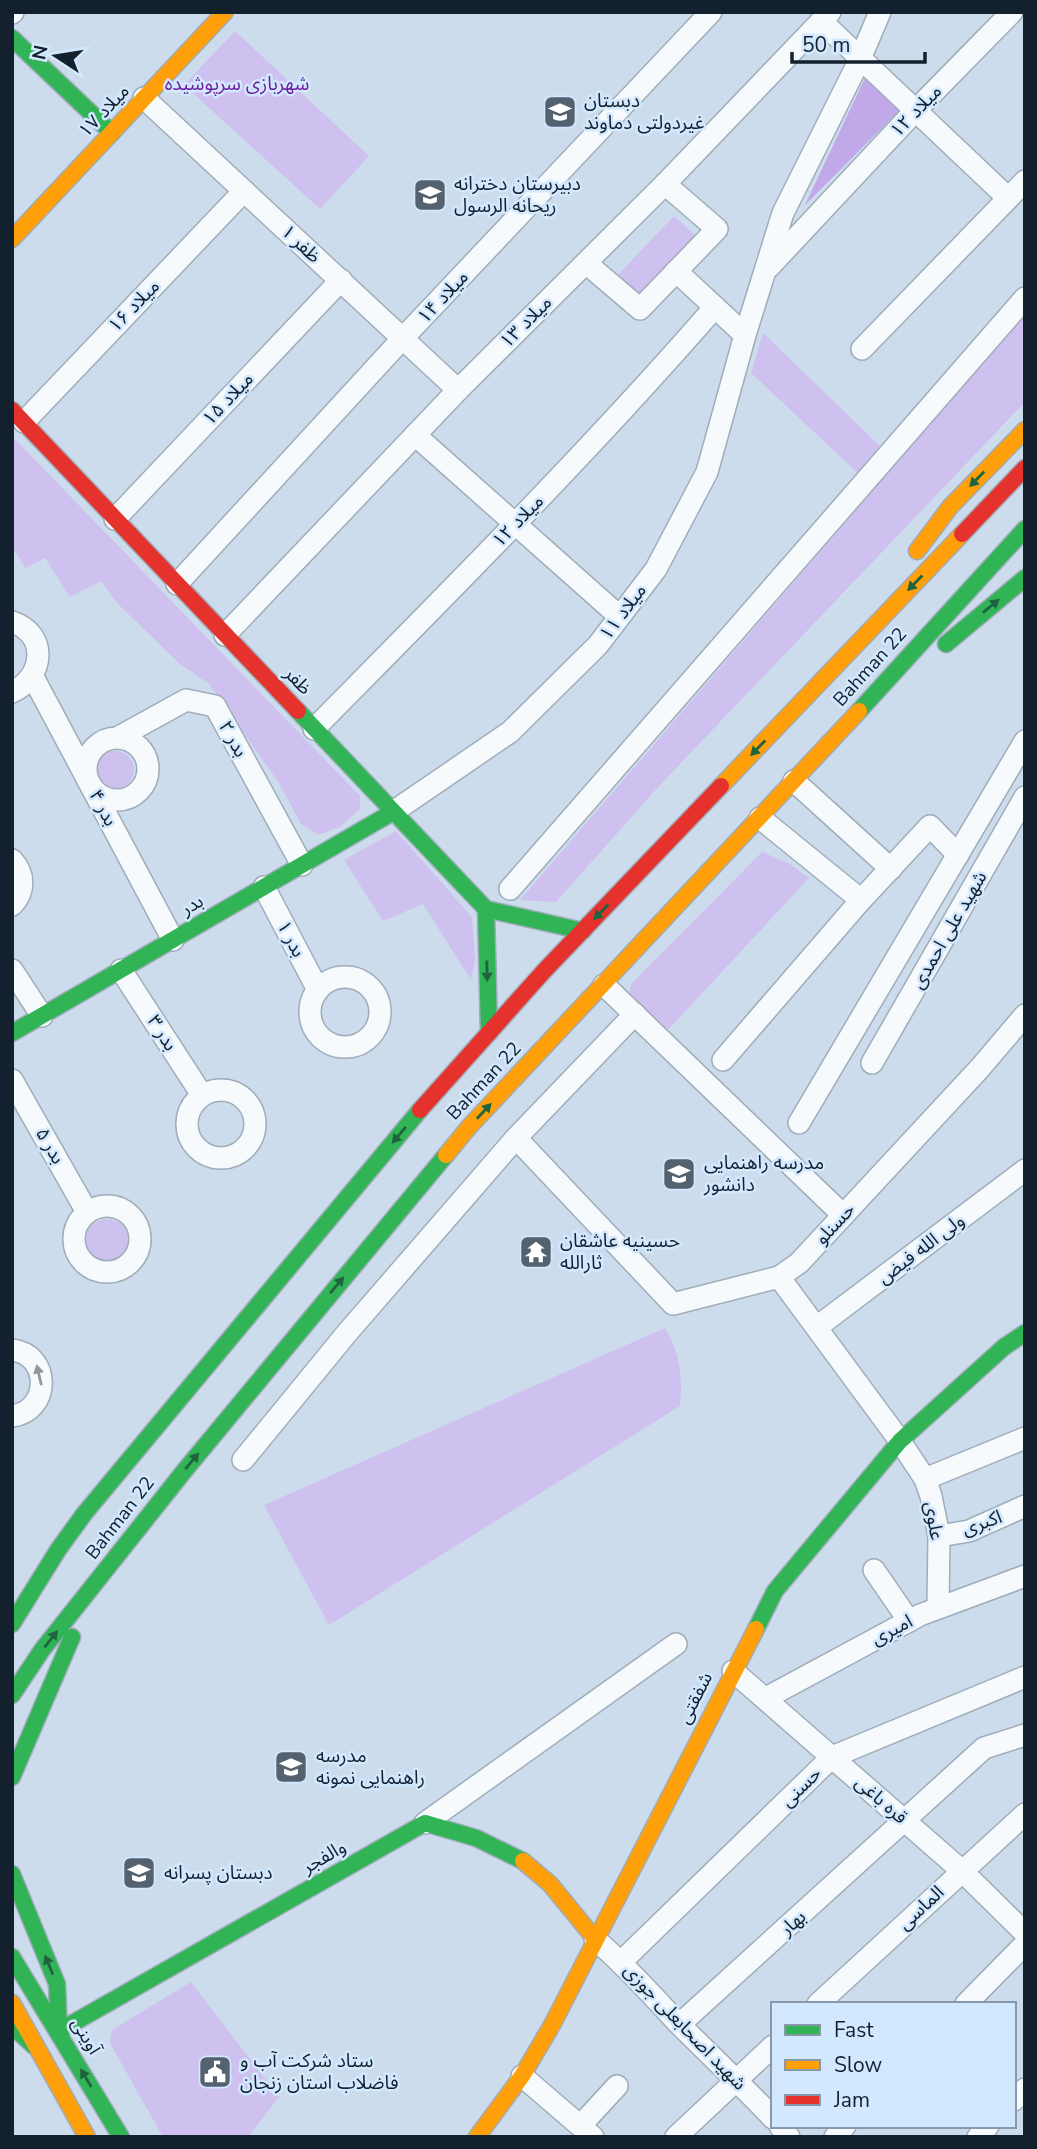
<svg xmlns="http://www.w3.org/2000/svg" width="1037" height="2149" font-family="'Nunito Sans','Noto Sans Arabic',sans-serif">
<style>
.green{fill:#cec0ef}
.forest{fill:#c0a8e9}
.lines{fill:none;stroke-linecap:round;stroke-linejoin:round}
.street-casing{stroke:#9fadba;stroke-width:24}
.fast-casing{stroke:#9fadba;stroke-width:19}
.slow-casing{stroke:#9fadba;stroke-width:19}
.jam-casing{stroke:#9fadba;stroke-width:19}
.street{stroke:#f7fafc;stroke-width:21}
.fast{stroke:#30b455;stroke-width:16}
.slow{stroke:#ff9f0a;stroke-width:16}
.jam{stroke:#e5322d;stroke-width:16}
.oneway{fill:#20633f}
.oneway2{fill:#90989f}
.labels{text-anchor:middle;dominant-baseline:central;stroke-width:5;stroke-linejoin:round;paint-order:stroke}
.park-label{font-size:19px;fill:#6d1f9e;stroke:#d2e8fe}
.poi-label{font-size:19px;fill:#13202d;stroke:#d2e8fe;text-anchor:start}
.street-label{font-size:19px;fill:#13202d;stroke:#d2e8fe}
</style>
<rect width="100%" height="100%" fill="#ccdcec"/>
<!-- green -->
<g class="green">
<path d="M235,31l134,125 -49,53 -136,-124z"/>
<path d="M674,216l25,23 -59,63 -26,-23z"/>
<path d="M1025,314v88l-366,384 -103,116 -36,-2z"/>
<path d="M763,333l121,117 -23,26 -110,-103z"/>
<path d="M12,436l348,360v13l-20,18 -22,8 -17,-11 -22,-41 -70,-99 -29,-20 -63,-61 -16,-22 -31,16 -25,-39 -20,10 -13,-22z"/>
<circle cx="115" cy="770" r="19"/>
<path d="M396,831l76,86 3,43 -4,20 -48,-76 -40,17 -39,-61z"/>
<path d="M762,852l26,11 21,15 -143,154 -38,-36 4,-13z"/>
<circle cx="107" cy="1240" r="21"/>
<path d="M665,1328c15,24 18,50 15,78l-351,219 -65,-120z"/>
<path d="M191,1982l88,115 -31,40h-85l-53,-94 2,-13z"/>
</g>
<!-- forest -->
<path class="forest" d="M865,78l34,33 -94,94z"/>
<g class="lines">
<defs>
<g id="street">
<path d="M12,13l1,-1"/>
<path d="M821,21l187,177"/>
<path d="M144,98l314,292"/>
<path d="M586,263l54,46 77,-80 -52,-45"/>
<path d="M769,267l146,-156 97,-99"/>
<path d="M676,271l69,64"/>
<path d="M862,349l163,-168"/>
<path d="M24,422l220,-231"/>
<path d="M415,435l204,181"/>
<path d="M115,519l226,-239"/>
<path d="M177,584l226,-246 308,-326"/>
<path d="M12,622c37,12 32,56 0,70"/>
<path d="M225,635l233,-245 207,-206 165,-172"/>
<path d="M33,677l140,263"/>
<path d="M314,729c136,-138 274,-276 401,-422"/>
<path d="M119,737l67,-37 29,6 87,159"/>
<circle cx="117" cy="769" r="31"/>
<path d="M794,781l97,88"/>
<path d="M393,812l117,-80 88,-87 58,-76 51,-97 38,-137 38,-122 77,-154 20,-47"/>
<path d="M760,818l101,82"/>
<path d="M12,860c13,14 13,32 0,45"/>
<path d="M264,887l54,103"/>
<path d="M510,889l515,-591"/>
<path d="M12,970l30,46"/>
<path d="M121,970l81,125"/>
<circle cx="345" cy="1012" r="35"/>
<path d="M604,985l239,230"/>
<path d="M723,1060l138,-160 69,-74 28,29"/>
<path d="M872,1063l153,-266"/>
<path d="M12,1080l75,132"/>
<circle cx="221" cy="1124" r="34"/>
<path d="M799,1123l226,-382"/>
<path d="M516,1138l157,166 106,-27"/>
<circle cx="107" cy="1239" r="33"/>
<path d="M817,1327l208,-157"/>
<path d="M12,1350c39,4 39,61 0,66"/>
<path d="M243,1460l104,-127 169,-195 119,-124"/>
<path d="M925,1479l100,-41"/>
<path d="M939,1536l30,-5 56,-25"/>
<path d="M874,1570l35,51"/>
<path d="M938,1608l1,-72 -8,-40 -6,-17 -25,-38 -121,-164 20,-14 181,-195 45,-53"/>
<path d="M733,1671l228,199 64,63"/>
<path d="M766,1698l154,-83 105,-39"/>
<path d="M425,1823l251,-179"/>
<path d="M595,1939c30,26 56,55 83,84 32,32 64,62 95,95"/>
<path d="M621,1962l211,-205 193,-80"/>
<path d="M818,2004l207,-190"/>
<path d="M966,2004l59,-60"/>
<path d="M680,2024l304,-276 41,-13"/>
<path d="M522,2076l71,61"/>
<path d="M1014,2100l11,-11"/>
<path d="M581,2125l36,-39"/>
<path d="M780,2126l9,11"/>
<path d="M676,2137l97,-91"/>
<path d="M835,2137l10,-11"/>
<path d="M978,2137l10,-11"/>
</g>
<g id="fast">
<path d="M12,38l100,95"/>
<path d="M946,644l79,-66"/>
<path d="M298,711l188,198 97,22"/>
<path d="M859,711l166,-182"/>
<path d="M486,909l3,124"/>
<path d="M12,1033l381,-221"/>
<path d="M12,1624l46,-74 26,-36 336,-404"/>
<path d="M756,1629l19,-38 125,-150 104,-94 21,-14"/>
<path d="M12,1695l30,-45 143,-180 261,-315"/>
<path d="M12,1777l60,-140"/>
<path d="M12,1874l45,110 2,47"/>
<path d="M12,1957l109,180"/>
<path d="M12,2026l22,20"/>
<path d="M59,2031l366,-208 51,15 47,23"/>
</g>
<g id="slow">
<path d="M12,239l213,-227"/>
<path d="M917,551l33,-44 75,-77"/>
<path d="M721,786l241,-252"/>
<path d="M446,1155l23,-28 390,-416"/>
<path d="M523,1861l27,23 45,55"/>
<path d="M12,2003l75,134"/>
<path d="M477,2137l45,-61 30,-51 204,-396"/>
</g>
<g id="jam">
<path d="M12,410l286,301"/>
<path d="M962,534l63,-66"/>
<path d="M420,1110l124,-139 177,-185"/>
</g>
</defs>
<!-- street casing -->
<use href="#street" class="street-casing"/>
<!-- fast casing -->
<use href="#fast" class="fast-casing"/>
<!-- slow casing -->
<use href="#slow" class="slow-casing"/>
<!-- jam casing -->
<use href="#jam" class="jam-casing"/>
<!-- street -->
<use href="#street" class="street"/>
<!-- fast -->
<use href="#fast" class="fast"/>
<!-- slow -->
<use href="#slow" class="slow"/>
<!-- jam -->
<use href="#jam" class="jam"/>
</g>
<!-- one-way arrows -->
<defs><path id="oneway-solid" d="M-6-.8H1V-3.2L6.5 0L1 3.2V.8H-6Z" transform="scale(1.75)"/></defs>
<g class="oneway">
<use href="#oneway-solid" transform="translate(977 479) rotate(134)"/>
<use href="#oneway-solid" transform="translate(915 583) rotate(134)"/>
<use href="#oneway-solid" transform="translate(991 606) rotate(-39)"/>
<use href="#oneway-solid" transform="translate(758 748) rotate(134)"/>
<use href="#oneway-solid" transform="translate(601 912) rotate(134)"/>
<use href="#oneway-solid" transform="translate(487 971) rotate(89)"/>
<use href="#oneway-solid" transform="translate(484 1111) rotate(-47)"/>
<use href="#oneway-solid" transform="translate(399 1135) rotate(130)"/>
<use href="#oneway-solid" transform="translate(337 1285) rotate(-50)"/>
<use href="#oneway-solid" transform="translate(192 1461) rotate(-50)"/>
<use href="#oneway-solid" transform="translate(51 1639) rotate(-52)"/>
<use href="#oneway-solid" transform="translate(49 1965) rotate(-112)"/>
<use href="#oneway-solid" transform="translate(86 2078) rotate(-121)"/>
</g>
<use class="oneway2" href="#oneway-solid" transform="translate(39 1375) rotate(-103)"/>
<!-- icons -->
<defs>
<symbol id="school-square" viewBox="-11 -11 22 22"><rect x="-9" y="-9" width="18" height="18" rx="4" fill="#546270" stroke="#d2e8fe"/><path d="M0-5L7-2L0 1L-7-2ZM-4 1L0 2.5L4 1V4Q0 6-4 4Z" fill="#fff"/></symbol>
<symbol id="temple-square" viewBox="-11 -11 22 22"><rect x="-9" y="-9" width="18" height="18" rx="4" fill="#546270" stroke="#d2e8fe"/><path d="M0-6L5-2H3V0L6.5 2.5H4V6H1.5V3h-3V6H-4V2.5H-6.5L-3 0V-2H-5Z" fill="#fff"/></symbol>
<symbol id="civic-square" viewBox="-11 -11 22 22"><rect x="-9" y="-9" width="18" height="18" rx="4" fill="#546270" stroke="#d2e8fe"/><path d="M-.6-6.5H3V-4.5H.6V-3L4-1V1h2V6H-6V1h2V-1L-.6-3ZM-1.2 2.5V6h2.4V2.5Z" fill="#fff"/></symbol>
</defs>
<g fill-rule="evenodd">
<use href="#school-square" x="541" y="93" width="38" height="38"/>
<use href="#school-square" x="411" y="176" width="38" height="38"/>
<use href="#school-square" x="660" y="1155" width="38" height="38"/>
<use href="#temple-square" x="517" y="1233" width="38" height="38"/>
<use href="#school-square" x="272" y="1748" width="38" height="38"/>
<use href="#school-square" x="120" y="1854" width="38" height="38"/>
<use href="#civic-square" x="196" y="2053" width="38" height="38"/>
</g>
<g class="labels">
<!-- park labels -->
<g class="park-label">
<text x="237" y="84">شهربازی سرپوشیده</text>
</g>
<!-- poi labels -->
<g class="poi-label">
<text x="584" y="101">دبستان<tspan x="584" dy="22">غیردولتی دماوند</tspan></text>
<text x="454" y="184">دبیرستان دخترانه<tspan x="454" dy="22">ریحانه الرسول</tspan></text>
<text x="704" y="1163">مدرسه راهنمایی<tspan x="704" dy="22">دانشور</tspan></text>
<text x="560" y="1241">حسینیه عاشقان<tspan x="560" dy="22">ثارالله</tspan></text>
<text x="316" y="1756">مدرسه<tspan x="316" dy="22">راهنمایی نمونه</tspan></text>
<text x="164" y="1873">دبستان پسرانه</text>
<text x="240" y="2061">ستاد شرکت آب و<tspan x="240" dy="22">فاضلاب استان زنجان</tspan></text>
</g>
<!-- street labels -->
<g class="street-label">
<text transform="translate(104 111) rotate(-47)">میلاد ۱۷</text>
<text transform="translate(916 111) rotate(-46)">میلاد ۱۲</text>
<text transform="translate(301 244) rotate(43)">ظفر ۱</text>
<text transform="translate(443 297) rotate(-47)">میلاد ۱۴</text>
<text transform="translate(134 306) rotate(-46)">میلاد ۱۶</text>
<text transform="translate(526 322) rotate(-45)">میلاد ۱۳</text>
<text transform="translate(228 399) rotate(-47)">میلاد ۱۵</text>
<text transform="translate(518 521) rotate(-46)">میلاد ۱۲</text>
<text transform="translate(623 612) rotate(-53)">میلاد ۱۱</text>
<text transform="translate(870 667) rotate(-48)">Bahman 22</text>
<text transform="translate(298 681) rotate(47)">ظفر</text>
<text transform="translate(233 739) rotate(61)">بدر ۲</text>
<text transform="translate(103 808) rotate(62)">بدر ۴</text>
<text transform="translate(192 905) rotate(-30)">بدر</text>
<text transform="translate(949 930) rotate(-60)">شهید علی احمدی</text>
<text transform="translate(291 939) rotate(62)">بدر ۱</text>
<text transform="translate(162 1033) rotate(57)">بدر ۳</text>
<text transform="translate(484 1081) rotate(-47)">Bahman 22</text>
<text transform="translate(50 1146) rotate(60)">بدر ۵</text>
<text transform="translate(835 1224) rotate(-47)">حسنلو</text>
<text transform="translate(921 1249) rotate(-37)">ولی الله فیض</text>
<text transform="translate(120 1518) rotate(-52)">Bahman 22</text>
<text transform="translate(934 1521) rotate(81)">علوی</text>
<text transform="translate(982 1523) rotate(-20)">اکبری</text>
<text transform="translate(892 1630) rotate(-28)">امیری</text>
<text transform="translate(695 1698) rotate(-63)">شفقتی</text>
<text transform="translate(801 1787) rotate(-44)">حسنی</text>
<text transform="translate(881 1800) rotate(41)">قره باغی</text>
<text transform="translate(324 1857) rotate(-30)">والفجر</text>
<text transform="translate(921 1908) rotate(-43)">الماسی</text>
<text transform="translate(793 1923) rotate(-42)">بهار</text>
<text transform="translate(685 2027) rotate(46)">شهید اصحابعلی جوزی</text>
<text transform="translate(86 2036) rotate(59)">آوینی</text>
</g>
</g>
<!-- border -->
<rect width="1037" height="2149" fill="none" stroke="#13202d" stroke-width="28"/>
<!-- legend -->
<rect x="771" y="2002" width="245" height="126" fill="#d2e8fe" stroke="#8698aa" stroke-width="2"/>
<rect x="785" y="2025" width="35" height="10" fill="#30b455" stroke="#8698aa" stroke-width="2"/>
<text x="834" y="2037" font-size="21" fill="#13202d">Fast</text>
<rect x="785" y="2060" width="35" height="10" fill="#ff9f0a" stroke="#8698aa" stroke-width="2"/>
<text x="834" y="2072" font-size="21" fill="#13202d">Slow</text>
<rect x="785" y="2095" width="35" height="10" fill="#e5322d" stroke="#8698aa" stroke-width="2"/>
<text x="834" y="2107" font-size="21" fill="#13202d">Jam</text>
<!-- north arrow -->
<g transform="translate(56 56) rotate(282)" stroke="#d2e8fe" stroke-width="5" paint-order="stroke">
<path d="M0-5L12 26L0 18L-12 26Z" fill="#13202d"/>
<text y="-10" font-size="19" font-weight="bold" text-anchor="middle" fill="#13202d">N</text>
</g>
<!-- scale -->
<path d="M792 52v10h133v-10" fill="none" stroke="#13202d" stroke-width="3.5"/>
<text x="802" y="52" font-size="21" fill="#13202d" stroke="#d2e8fe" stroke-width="5" paint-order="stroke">50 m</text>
</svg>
